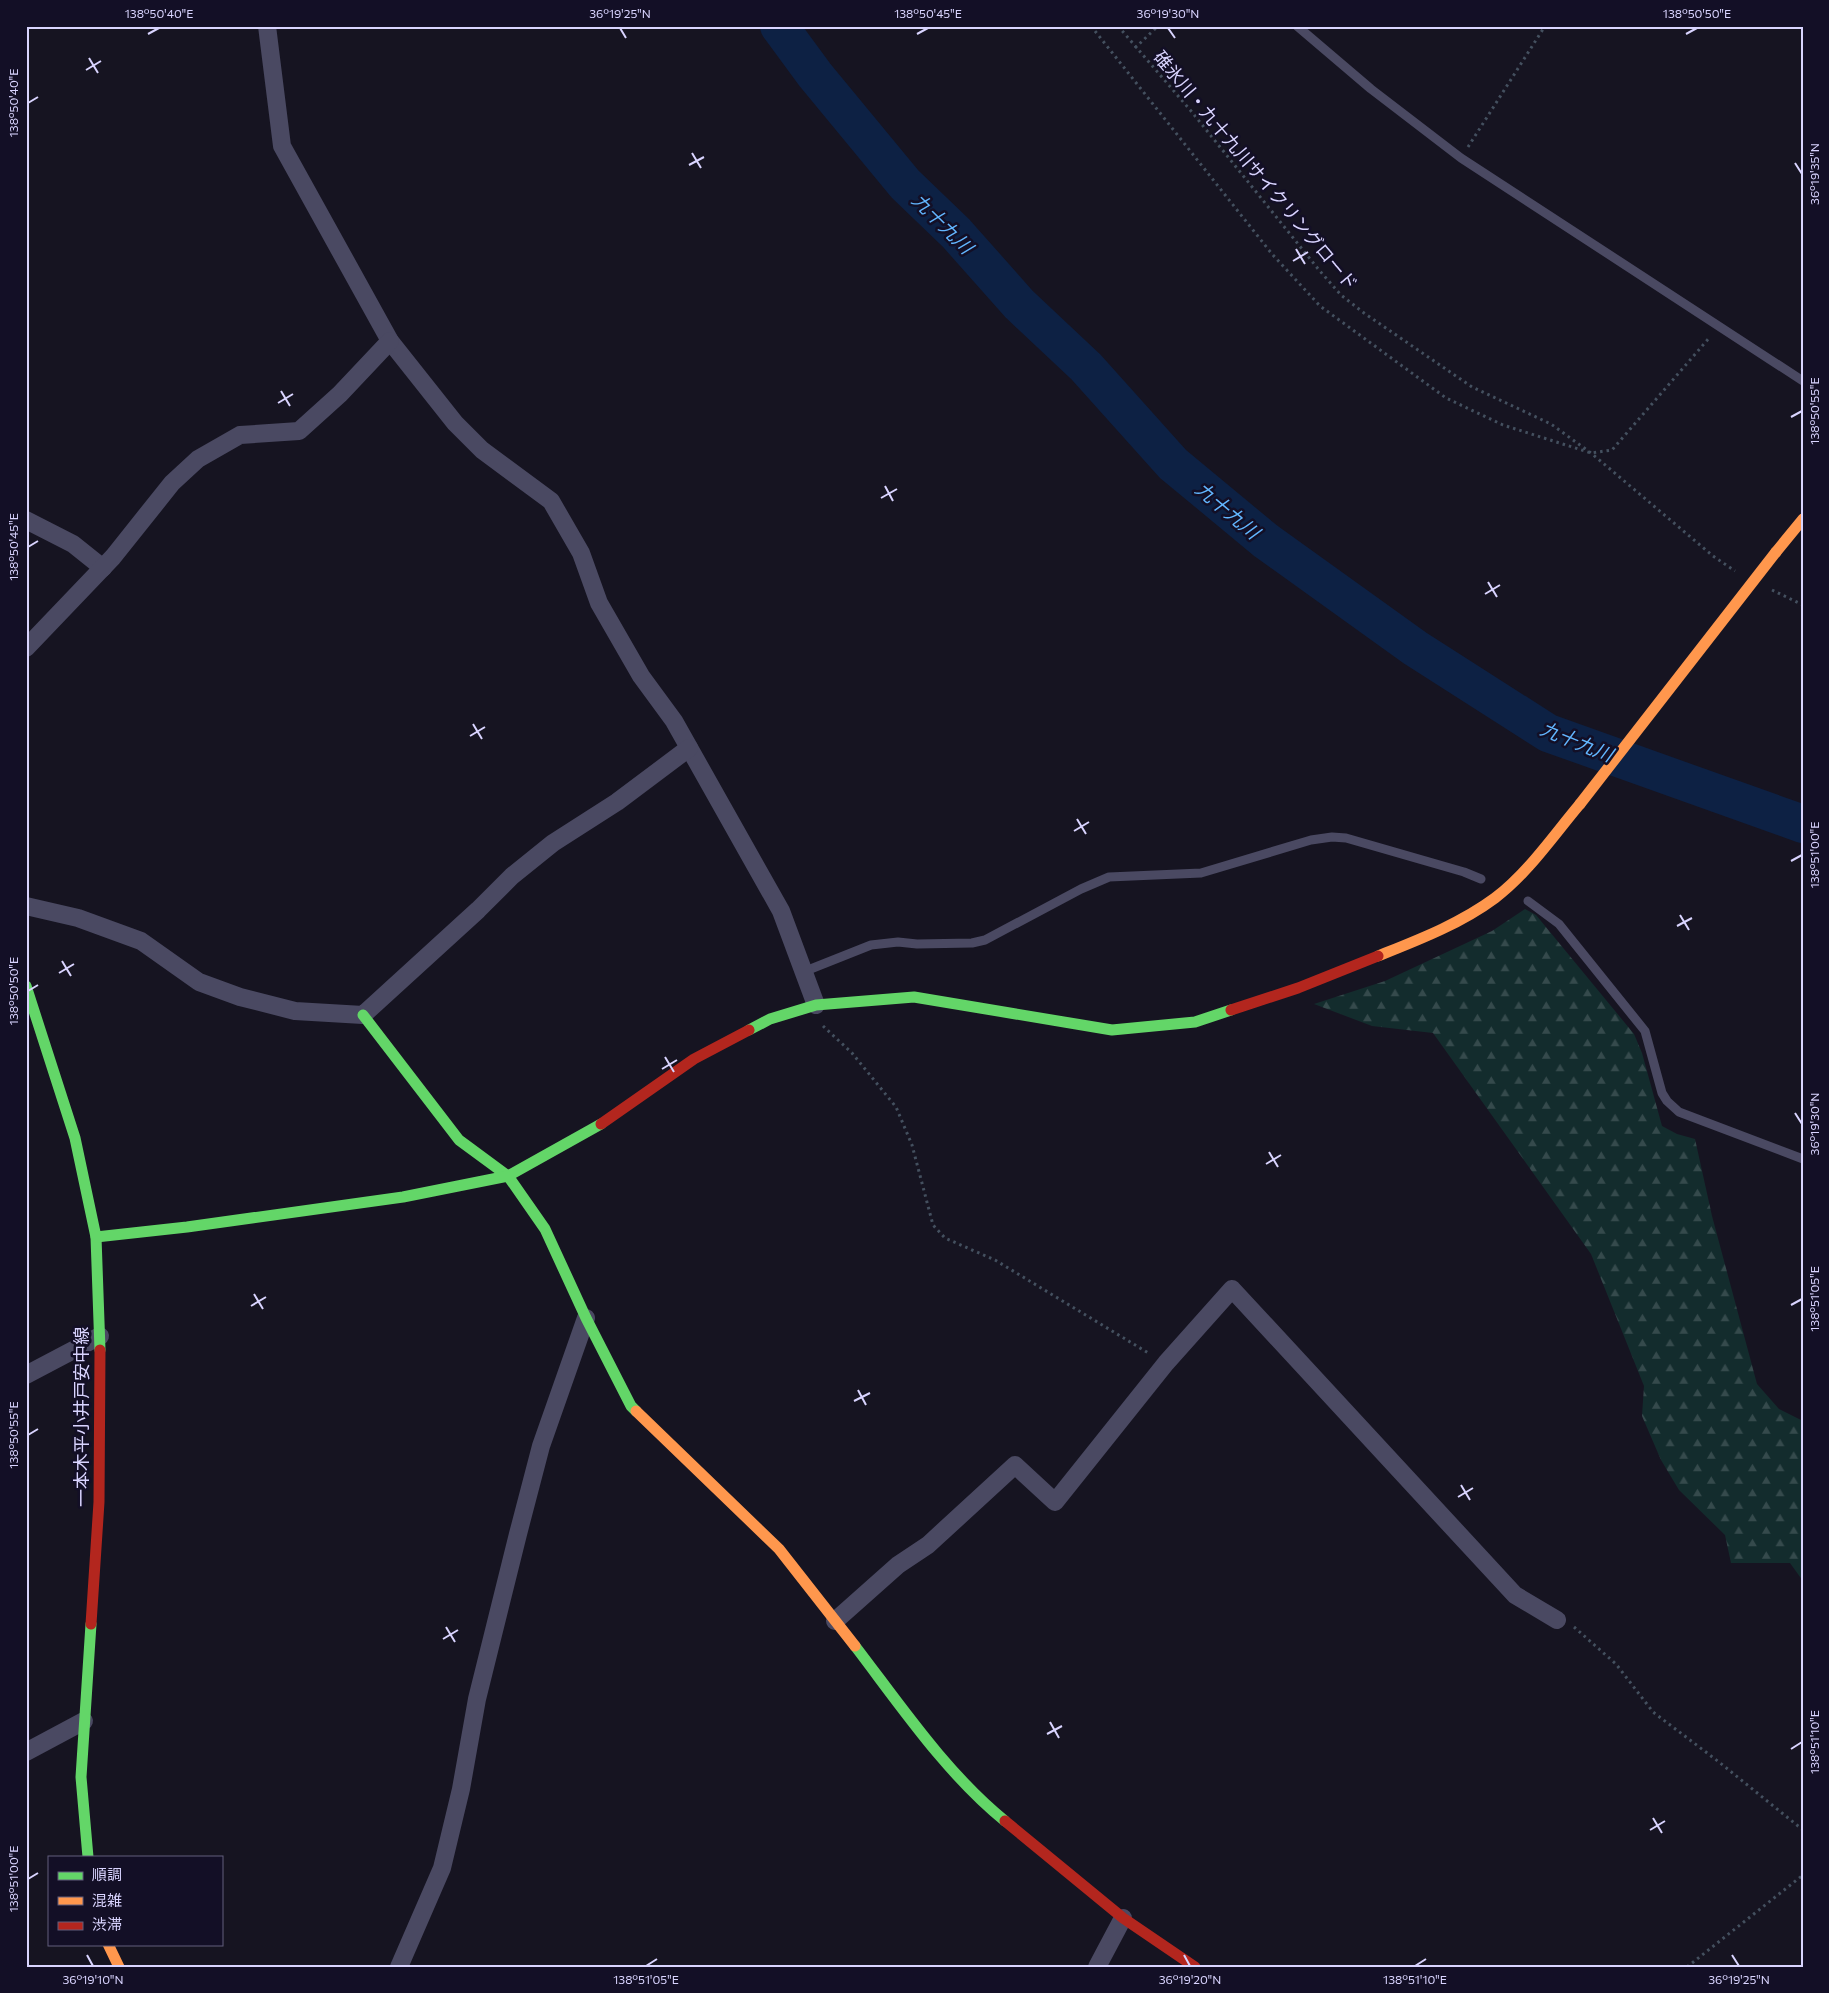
<svg xmlns="http://www.w3.org/2000/svg" width="1829" height="1993" font-family="Commissioner,'Noto Sans JP',sans-serif">
<style>
.forest{fill:url(#forest-firs)}
.lines{fill:none;stroke-linecap:round;stroke-linejoin:round}
.river{stroke:#0d2144;stroke-width:38}
.path{stroke:#44505f;stroke-width:3;stroke-dasharray:2.5 4;stroke-linecap:butt}
.lane{stroke:#4a4962;stroke-width:9}
.street{stroke:#4a4962;stroke-width:18}
.fast{stroke:#63d668;stroke-width:11}
.slow{stroke:#ff974d;stroke-width:11}
.jam{stroke:#b3261e;stroke-width:11}
.slow-bridge{stroke:#ff974d;stroke-width:11}
.ticks{fill:none;stroke:#d9d4ff;stroke-width:2}
.labels{text-anchor:middle;dominant-baseline:central;stroke-width:5;stroke-linejoin:round;paint-order:stroke}
.street-label{font-size:18px;fill:#d9d4ff;stroke:#130f26}
.water-label{font-size:19px;font-style:italic;fill:#62b6ff;stroke:#130f26}
.neatline{fill:none;stroke:#d9d4ff;stroke-width:2}
.ticks-label{font-size:12px;text-anchor:middle;fill:#d9d4ff}
</style>
<defs>
<pattern id="forest-firs" width="22" height="20" patternUnits="userSpaceOnUse" patternTransform="scale(1.25)"><rect width="22" height="20" fill="#132c2d"/><path d="M5 1l3.5 6h-7zM16 11l3.5 6h-7z" fill="#354a4c"/></pattern>
</defs>
<rect width="100%" height="100%" fill="#161421"/>
<!-- forest -->
<path class="forest" d="M1525,909l11,6 98,119 8,19 20,73 15,8 18,5 17,77 45,168 22,25 24,12v160l-13,-18h-59l-6,-28 -46,-45 -18,-30 -19,-44 2,-30 -53,-132 -158,-221 -61,-7 -58,-22 71,-23 107,-50z"/>
<g class="lines">
<!-- river -->
<path class="river" d="M779,26l36,49 90,109 51,49 63,71 67,63 87,97 93,77 149,107 133,85 255,91"/>
<!-- path -->
<g class="path">
<path d="M1091,26l181,228 48,52 126,92 57,27 88,28 21,-3 98,-113"/>
<path d="M1118,26l73,85 128,159 22,25 23,18 108,74 79,37 40,29 122,103 22,15"/>
<path d="M1135,48l23,-22"/>
<path d="M1468,147l77,-121"/>
<path d="M1772,590l31,15"/>
<path d="M823,1026l29,27 44,54 16,38 21,80 12,13 50,22 155,94"/>
<path d="M1574,1627l42,37 37,48 66,50 84,68"/>
<path d="M1687,1967l116,-92"/>
</g>
<!-- lane -->
<g class="lane">
<path d="M1297,26l74,63 90,69 342,223"/>
<path d="M1528,901l31,23 86,107 17,62 5,8 12,11 124,47"/>
<path d="M803,972l68,-27 27,-3 19,2 55,-1 13,-3 96,-51 28,-12 92,-4 110,-33 21,-3 14,1 118,34 17,7"/>
</g>
<!-- street -->
<g class="street">
<path d="M267,26l15,120 108,195 65,82 27,27 69,51 30,52 18,50 42,73 33,45 107,190 35,94"/>
<path d="M26,520l47,24 30,24"/>
<path d="M26,648l87,-91 59,-74 26,-24 42,-24 59,-4 41,-37 50,-53"/>
<path d="M26,906l52,12 63,23 58,41 41,15 55,14 68,4 115,-105 34,-34 41,-33 64,-41 72,-54"/>
<path d="M26,1375l74,-39"/>
<path d="M835,1621l63,-56 30,-20 87,-80 40,37 111,-139 66,-74 283,306 42,25"/>
<path d="M26,1752l58,-31"/>
<path d="M399,1967l43,-99 19,-79 16,-90 41,-165 23,-88 45,-128"/>
<path d="M1097,1967l26,-49"/>
</g>
<!-- fast -->
<g class="fast">
<path d="M26,986l49,152 21,99 4,113"/>
<path d="M363,1015l96,125 49,36 37,53 41,89 45,88 5,5"/>
<path d="M749,1030l21,-11 46,-14 98,-8 198,33 83,-8 36,-12"/>
<path d="M96,1237l91,-10 216,-30 105,-21 93,-52"/>
<path d="M855,1646c46,60 91,127 150,175"/>
<path d="M88,1857l-7,-80 10,-153"/>
</g>
<!-- slow -->
<g class="slow">
<path d="M1776,552l27,-33"/>
<path d="M1378,956c40,-16 82,-32 117,-58 33,-25 58,-62 85,-94"/>
<path d="M636,1411l143,138 76,97"/>
<path d="M108,1944l11,23"/>
</g>
<!-- jam -->
<g class="jam">
<path d="M1231,1010l67,-22 80,-32"/>
<path d="M601,1124l93,-65 55,-29"/>
<path d="M91,1624l8,-122 1,-152"/>
<path d="M1005,1821l118,97 72,49"/>
</g>
<!-- slow-bridge -->
<path class="slow-bridge" d="M1580,804l196,-252"/>
</g>
<!-- ticks -->
<path class="ticks" d="M620,28l6,10M1168,28l7,10M148,34l11,-6M917,34l11,-6M1686,34l11,-6M89,58l9,15M86,70l15,-9M28,103l10,-6M692,153l9,15M1795,163l7,11M689,165l15,-8M1296,249l9,15M1293,261l15,-9M281,391l9,15M278,403l15,-9M1791,417l11,-6M885,486l8,15M881,498l16,-9M28,547l10,-6M1488,582l9,15M1485,594l15,-9M473,724l9,15M470,736l15,-9M1077,819l9,15M1074,831l15,-9M1791,861l11,-6M1680,915l9,15M1677,926l15,-8M62,961l9,15M59,973l15,-9M28,991l10,-6M665,1057l9,15M662,1069l15,-9M1795,1113l7,11M1269,1152l9,15M1266,1164l15,-9M254,1294l9,15M1791,1305l11,-6M251,1306l15,-9M858,1390l8,15M854,1401l16,-8M28,1435l10,-6M1461,1485l9,15M1458,1497l15,-9M446,1627l9,15M443,1639l15,-9M1050,1722l9,16M1047,1734l15,-8M1791,1749l11,-7M1653,1818l9,15M1650,1830l15,-9M28,1879l10,-6M87,1955l6,11M1184,1955l6,11M1732,1955l7,11M646,1966l11,-7M1415,1966l11,-7"/>
<g class="labels">
<!-- street labels -->
<g class="street-label">
<text transform="translate(1256 170) rotate(50)">碓氷川・九十九川サイクリングロード</text>
<text transform="translate(81 1417) rotate(-90)">一本木平小井戸安中線</text>
</g>
<!-- water labels -->
<g class="water-label">
<text transform="translate(943 223) rotate(45)">九十九川</text>
<text transform="translate(1228 510) rotate(40)">九十九川</text>
<text transform="translate(1577 741) rotate(22)">九十九川</text>
</g>
</g>
<!-- border -->
<rect width="1829" height="1993" fill="none" stroke="#130f26" stroke-width="55"/>
<!-- legend -->
<rect x="48" y="1856" width="175" height="90" fill="#130f26" stroke="#625e7d"/>
<rect x="58" y="1872" width="25" height="8" fill="#63d668" stroke="#625e7d"/>
<text x="92" y="1880" font-size="15" fill="#d9d4ff">順調</text>
<rect x="58" y="1897" width="25" height="8" fill="#ff974d" stroke="#625e7d"/>
<text x="92" y="1906" font-size="15" fill="#d9d4ff">混雑</text>
<rect x="58" y="1922" width="25" height="8" fill="#b3261e" stroke="#625e7d"/>
<text x="92" y="1930" font-size="15" fill="#d9d4ff">渋滞</text>
<rect x="28" y="28" width="1774" height="1938" class="neatline"/>
<g class="ticks-label">
<text x="159" y="18">138°50'40"E</text>
<text x="620" y="18">36°19'25"N</text>
<text x="928" y="18">138°50'45"E</text>
<text x="1168" y="18">36°19'30"N</text>
<text x="1697" y="18">138°50'50"E</text>
<text transform="translate(14 103) rotate(-90)" y="4">138°50'40"E</text>
<text transform="translate(1815 174) rotate(-90)" y="4">36°19'35"N</text>
<text transform="translate(1815 411) rotate(-90)" y="4">138°50'55"E</text>
<text transform="translate(14 547) rotate(-90)" y="4">138°50'45"E</text>
<text transform="translate(1815 855) rotate(-90)" y="4">138°51'00"E</text>
<text transform="translate(14 991) rotate(-90)" y="4">138°50'50"E</text>
<text transform="translate(1815 1124) rotate(-90)" y="4">36°19'30"N</text>
<text transform="translate(1815 1299) rotate(-90)" y="4">138°51'05"E</text>
<text transform="translate(14 1435) rotate(-90)" y="4">138°50'55"E</text>
<text transform="translate(1815 1742) rotate(-90)" y="4">138°51'10"E</text>
<text transform="translate(14 1879) rotate(-90)" y="4">138°51'00"E</text>
<text x="93" y="1984">36°19'10"N</text>
<text x="646" y="1984">138°51'05"E</text>
<text x="1190" y="1984">36°19'20"N</text>
<text x="1415" y="1984">138°51'10"E</text>
<text x="1739" y="1984">36°19'25"N</text>
</g>
</svg>
